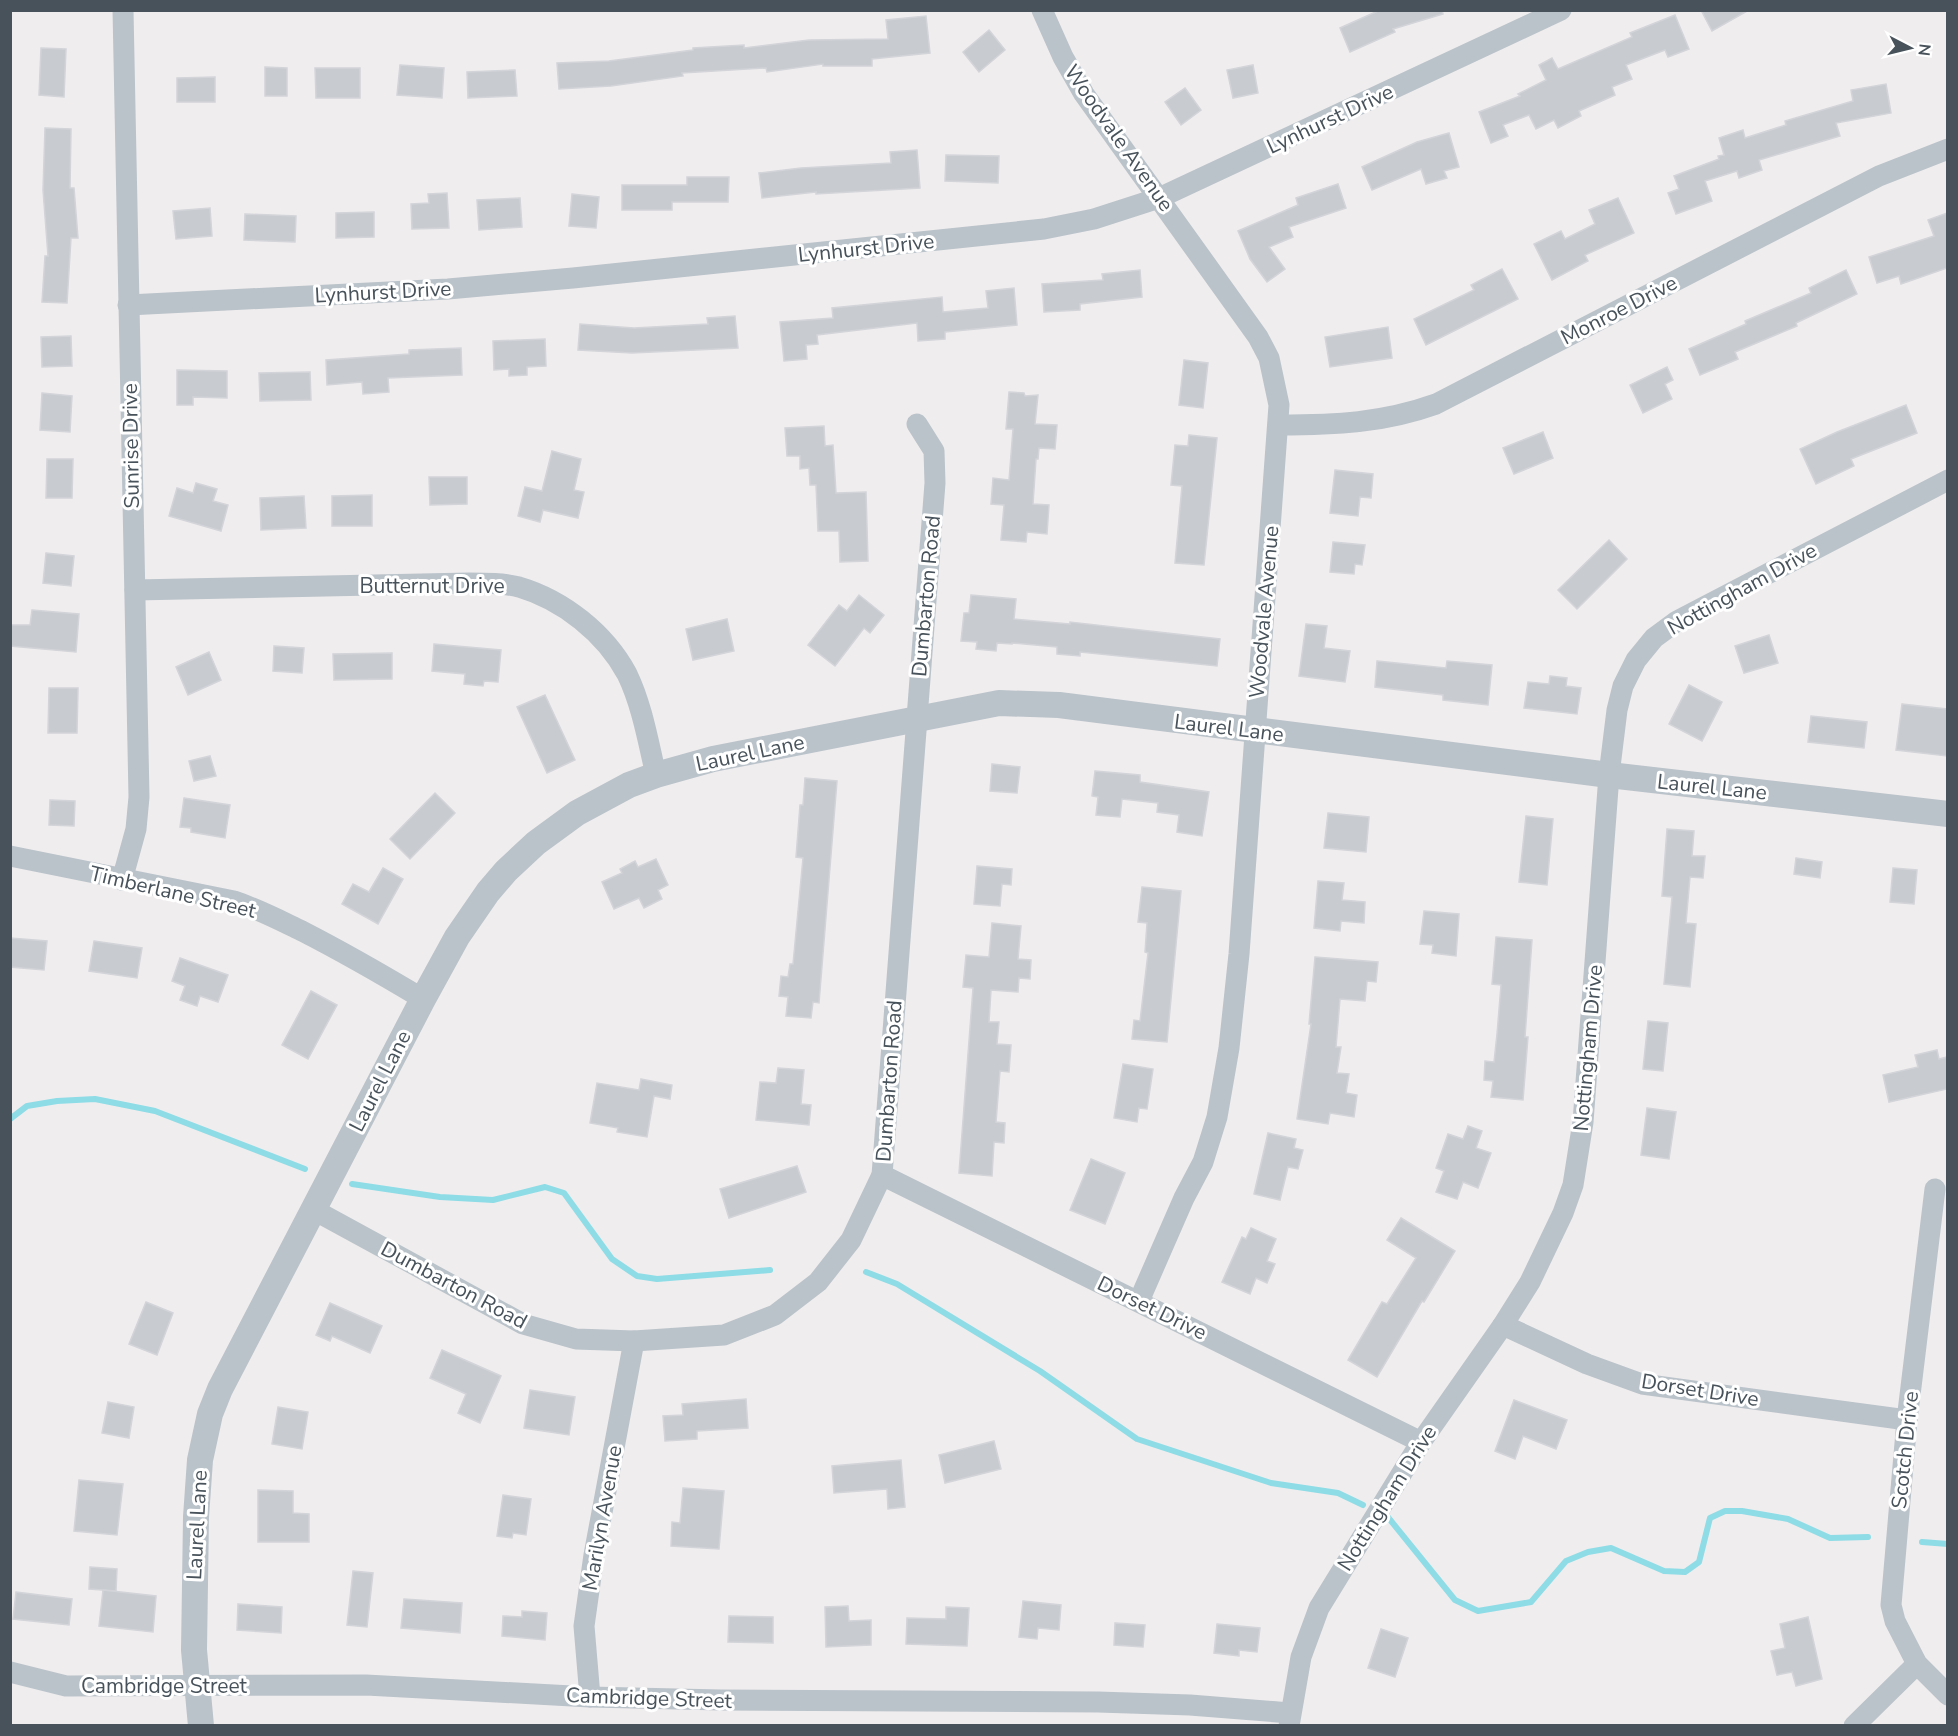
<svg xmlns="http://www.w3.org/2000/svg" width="1958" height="1736" font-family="'Nunito Sans',sans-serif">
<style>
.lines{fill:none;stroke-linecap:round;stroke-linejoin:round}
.stream{stroke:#8edce6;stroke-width:6}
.building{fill:#c8cbd0;stroke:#d2d4d9;stroke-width:1.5}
.minor{stroke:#bac3ca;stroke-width:21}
.tertiary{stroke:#bac3ca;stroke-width:26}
.labels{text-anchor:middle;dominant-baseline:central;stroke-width:6;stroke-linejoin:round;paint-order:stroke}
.street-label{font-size:21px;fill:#47525a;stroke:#fff}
</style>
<rect width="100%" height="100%" fill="#f0edee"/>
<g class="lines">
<!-- stream -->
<g class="stream">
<path d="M10,1119l17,-13 30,-5 38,-2 60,12 150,58"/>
<path d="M352,1184l88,13 53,3 52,-13 19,6 48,66 25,17 20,3 113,-9"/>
<path d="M866,1272l31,12 143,87 97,68 134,44 67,10 25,12"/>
<path d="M1387,1516l68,84 23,11 53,-9 35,-41 22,-9 23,-4 53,23 21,1 14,-10 11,-44 15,-7h17l46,8 42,19 38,-1"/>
<path d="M1922,1542l26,2"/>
</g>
</g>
<!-- building -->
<g class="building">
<path d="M1380,10h62l1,4 -50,15 2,3 -45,20 -10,-24z"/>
<path d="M1701,10h48l-37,21z"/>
<path d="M1675,15l14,34 -21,8 -3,-7 -39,15 6,14 -20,8 3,8 -36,16 2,5 -23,12 -4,-8 -18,9 -7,-14 -26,10 5,11 -17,7 -12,-31 41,-16 -2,-2 28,-14 -7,-15 13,-7 6,11 74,-32 -2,-4z"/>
<path d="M926,16l4,37 -58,6v7h-49v-2l-56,8 -1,-4 -84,5 1,3 -72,10 -52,3 -2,-26 52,-2 84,-11v-2l51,-3v3l65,-8 79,-1 -2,-19z"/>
<path d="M989,30l16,20 -26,22 -16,-20z"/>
<path d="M41,48l25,1 -2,48 -25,-2z"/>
<path d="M400,65l44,3 -2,30 -45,-3z"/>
<path d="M1253,65l5,28 -25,5 -6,-28z"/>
<path d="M265,67l22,1v28h-22z"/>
<path d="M315,68h45v30h-44z"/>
<path d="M515,70l2,26 -49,2 -1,-26z"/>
<path d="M215,77v25h-38v-24z"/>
<path d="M1886,84l5,29 -55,10 4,13 -81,24 3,10 -23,8 -2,-7 -32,10 7,20 -36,13 -8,-21 11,-4 -5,-13 45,-17 -1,-3 6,-1 -5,-17 24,-8 2,8 41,-13 -1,-4 68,-20 -2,-11z"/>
<path d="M1185,88l16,22 -20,15 -16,-23z"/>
<path d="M45,128l26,1 -1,59h4l4,50h-7l-4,65 -25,-1 3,-46h3l-5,-66z"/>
<path d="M1449,133l10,34 -15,4 3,7 -21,6 -5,-15 -49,21 -10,-23 55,-25z"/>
<path d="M917,150l3,38 -104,6v-2l-54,6 -3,-25 42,-5 90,-5 -1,-11z"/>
<path d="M946,155l53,1 -1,27 -53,-2z"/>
<path d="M687,177h42l-1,25h-56v8h-50v-25h65z"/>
<path d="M1338,184l8,24 -57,19 4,10 -24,10 16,22 -18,13 -17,-23 -12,-28 60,-26 -2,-7z"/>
<path d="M447,193l2,35 -37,1 -1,-25 18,-1 -1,-9z"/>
<path d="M572,194l27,3 -3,31 -27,-2z"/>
<path d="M520,198l2,29 -43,3 -2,-30z"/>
<path d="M1618,198l16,35 -49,22 3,6 -36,19 -18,-36 27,-13 4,8 30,-15 -6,-14z"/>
<path d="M210,208l2,28 -36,3 -3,-28z"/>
<path d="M374,212v25l-38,1v-25z"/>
<path d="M1947,213v55l-46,16 -2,-8 -22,7 -8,-26 65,-21 -6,-16z"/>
<path d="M245,214l51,2 -1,26 -51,-2z"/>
<path d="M1502,269l16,30 -92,46 -12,-26 60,-29 -3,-5z"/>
<path d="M1140,270l2,27 -62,7v6l-36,2 -2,-28 61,-4 -1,-6z"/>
<path d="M1846,270l11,24 -61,29 1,3 -62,26 3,7 -38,16 -11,-26 57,-25 -1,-3 66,-28 -2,-5z"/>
<path d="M1014,288l3,37 -72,7v7l-27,2 -1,-18 -100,12 1,9 -12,1 1,14 -23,2 -4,-39 53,-4 -1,-10 110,-11 1,15 45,-4 -2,-17z"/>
<path d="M735,316l3,32 -106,5 -54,-3 2,-26 54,4 74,-4 -1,-6z"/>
<path d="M1388,327l4,31 -62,9 -5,-30z"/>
<path d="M71,336l1,30 -30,1 -1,-30z"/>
<path d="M545,339l1,27 -19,1v8l-18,1v-7l-15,1 -1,-29z"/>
<path d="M461,348l1,27 -74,3 1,14 -26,2 -1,-12 -35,3 -1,-25 83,-6v-4z"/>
<path d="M1184,360l24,3 -5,45 -24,-3z"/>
<path d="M1667,367l6,13 -8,4 7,15 -29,14 -13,-28z"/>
<path d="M177,370l50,1v27l-34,-1v8h-16z"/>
<path d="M310,372l1,28 -51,1 -1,-28z"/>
<path d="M1009,392l15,1 1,3 13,-1 -3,29 22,1 -2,24 -16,-1 -1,11h-2l-3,45 16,1 -2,29 -20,-2 -1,10 -25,-2 3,-35 -13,-1 2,-26 16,2 4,-51h-7z"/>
<path d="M42,393l30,3 -2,36 -30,-2z"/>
<path d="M1906,405l11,28 -66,26 3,7 -38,18 -16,-35 37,-17z"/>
<path d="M824,426l1,20 8,-1 3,48 30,-1 2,69 -28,1 -1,-31h-21l-2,-46h-6l-1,-17 -9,1v-13h-13l-2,-28z"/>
<path d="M1543,432l10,26 -39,16 -11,-26z"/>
<path d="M1189,435l28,3 -13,127 -29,-2 7,-77 -11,-1 4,-40 13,1z"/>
<path d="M552,451l29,8 -7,31 10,2 -6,26 -35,-8 -3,12 -22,-6 7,-29 17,4z"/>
<path d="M47,459h26l-1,39h-26z"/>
<path d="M1335,470l38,4 -2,24 -11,-1 -2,19 -28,-3z"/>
<path d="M429,477h38v27l-37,1z"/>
<path d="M196,483l21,6 -4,12 15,4 -7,26 -52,-15 8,-28 16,5z"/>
<path d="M372,495v31h-40v-30z"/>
<path d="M304,496l2,32 -45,2 -1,-32z"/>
<path d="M1609,540l18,19 -50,50 -19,-19z"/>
<path d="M1333,542l32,3 -3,20 -7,-1 -1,10 -24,-2z"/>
<path d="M46,553l28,3 -3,30 -28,-3z"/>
<path d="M859,595l25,20 -14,18 -6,-5 -29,38 -27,-21 31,-40 8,6z"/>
<path d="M971,595l45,4 -2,20 56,5v-2l150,17 -3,27 -137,-14v4l-23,-2v-7l-45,-4v1l-15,-1 -1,8 -20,-2 1,-7 -16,-1 3,-28h5z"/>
<path d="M32,610l47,4 -3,38 -66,-6v-21h20z"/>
<path d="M727,619l7,32 -41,9 -7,-31z"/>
<path d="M1306,624l21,2 -3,22 26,3 -5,31 -46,-6z"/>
<path d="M1769,635l9,28 -34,10 -9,-27z"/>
<path d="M434,644l67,6 -3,32 -14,-1 -1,5 -19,-2 1,-10 -33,-3z"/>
<path d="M274,646l30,2 -2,25 -29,-2z"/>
<path d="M209,652l12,28 -33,15 -12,-28z"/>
<path d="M392,653v26l-58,1 -1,-26z"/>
<path d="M1377,661l69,7 1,-7 45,4 -4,40 -45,-5v-5l-68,-8z"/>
<path d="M1550,676l17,2 -1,8 15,2 -4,26 -53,-6 4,-26 21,2z"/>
<path d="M1689,685l33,17 -20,39 -33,-17z"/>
<path d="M49,688h29l-1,45h-29z"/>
<path d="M545,695l30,65 -28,13 -30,-66z"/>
<path d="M1902,704l45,5v47l-51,-6z"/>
<path d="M1811,716l56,6 -3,26 -56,-6z"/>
<path d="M210,756l6,20 -22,5 -5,-20z"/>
<path d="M992,764l28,3 -3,26 -27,-2z"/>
<path d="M1095,771l45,4v7l69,10 -7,44 -25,-4 2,-17 -22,-3 1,-9 -36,-4 -2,18 -24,-2 2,-18 -6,-1z"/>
<path d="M805,778l32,3 -18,222 -6,-1 -2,16 -25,-2 2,-19 -9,-1 2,-20 7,1 2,-13h3l10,-106 -7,-1 4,-52h3z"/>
<path d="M435,793l20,20 -45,46 -20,-20z"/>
<path d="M184,798l46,7 -5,33 -34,-6v-4l-11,-1z"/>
<path d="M50,800l25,1 -1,25 -25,-1z"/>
<path d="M1328,813l41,4 -3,35 -42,-4z"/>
<path d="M1526,816l27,3 -6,66 -28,-3z"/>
<path d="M1667,829l27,2 -2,25h13l-2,22 -13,-1 -4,46 10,1 -6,63 -26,-3 8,-87 -10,-1z"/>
<path d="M1796,858l26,4 -2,16 -26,-4z"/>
<path d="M656,859l12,26 -10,5 4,9 -18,9 -5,-10 -25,11 -12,-27 20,-9 -2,-4 15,-8 3,6z"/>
<path d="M977,866l35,3 -1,16 -9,-1 -2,22 -26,-2z"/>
<path d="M383,868l20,11 -25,45 -36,-20 11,-20 16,8z"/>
<path d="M1893,868l24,2 -3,34 -24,-2z"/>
<path d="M1318,881l26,2 -2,17 23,2 -1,21 -23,-2 -1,10 -26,-3z"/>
<path d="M1142,887l39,4 -14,151 -35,-3 2,-19 6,1 8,-68 -3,-1 2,-29 -9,-1z"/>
<path d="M1424,911l35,3 -3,42 -24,-3 1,-8 -13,-1z"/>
<path d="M992,923l29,3 -3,33 13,1 -1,19 -11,-1 -1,14 -27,-2 -2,32h10l-2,22 14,1 -2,27 -9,-1 -4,51 9,1 -1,20 -10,-1 -2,34 -33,-3 14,-185 -10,-1 3,-32 23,2z"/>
<path d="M1496,937l36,3 -7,97h3l-5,63 -32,-3 2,-16 -9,-1 1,-19 9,1 3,-28 4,-49 -9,-1z"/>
<path d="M10,938l37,3 -3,29 -34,-3z"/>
<path d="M94,941l48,7 -5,30 -48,-7z"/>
<path d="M1315,957l63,5 -2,20 -9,-1 -2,20 -25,-2 -4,48h5l-4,26 12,1 -3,19 11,2 -3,22 -24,-4 -2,11 -31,-5 14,-95h-2z"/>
<path d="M180,958l48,17 -10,27 -18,-6 -3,10 -17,-6 5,-14 -13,-5z"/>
<path d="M311,991l26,14 -29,54 -26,-14z"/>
<path d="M1648,1021l20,2 -5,48 -20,-2z"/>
<path d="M1937,1050l2,9 8,-2v32l-58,13 -6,-27 35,-8 -3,-12z"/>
<path d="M1123,1064l30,5 -6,40 -8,-1 -2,14 -23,-4z"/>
<path d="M778,1068l26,2 -3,34 10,1 -2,20 -53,-5 4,-38 16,1z"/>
<path d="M641,1079l31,6 -2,14 -16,-3 -7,41 -30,-5 1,-4 -28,-5 7,-40 42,7z"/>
<path d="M1647,1108l29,4 -7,47 -28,-4z"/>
<path d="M1468,1126l14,5 -6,17 15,5 -13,35 -15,-6 -6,17 -21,-7 8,-21 -8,-3 12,-34 15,5z"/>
<path d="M1268,1133l28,6 -2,9 9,2 -5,19 -10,-2 -8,33 -26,-6z"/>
<path d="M1091,1159l34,14 -20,51 -35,-14z"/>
<path d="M797,1166l9,26 -77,26 -9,-29z"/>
<path d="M1401,1218l54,33 -31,51 -2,-1 -45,76 -29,-17 34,-58 5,2 29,-46 -29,-18z"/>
<path d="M1251,1228l25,11 -9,22 8,3 -8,19 -11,-5 -6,16 -28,-12 20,-45 4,2z"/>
<path d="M146,1302l27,11 -16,42 -28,-11z"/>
<path d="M330,1303l52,23 -12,27 -38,-17 -2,5 -14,-6z"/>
<path d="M442,1350l59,26 -21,47 -22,-10 8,-19 -36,-16z"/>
<path d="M530,1390l45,7 -6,38 -45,-7z"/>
<path d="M746,1399l2,29 -51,3v8l-32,2 -2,-25 20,-1 -1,-11z"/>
<path d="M1514,1400l53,20 -11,29 -33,-13 -8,23 -20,-8z"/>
<path d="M108,1402l26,5 -5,31 -27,-5z"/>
<path d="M278,1407l30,5 -6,37 -30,-5z"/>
<path d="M994,1441l7,28 -56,14 -6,-28z"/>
<path d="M901,1460l4,47 -17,2 -1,-20 -53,4 -2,-27z"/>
<path d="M79,1480l44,4 -6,51 -43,-4z"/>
<path d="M683,1488l41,3 -5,58 -48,-3 1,-24 8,1z"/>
<path d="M258,1490l35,1v22l16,1v28h-51z"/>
<path d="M503,1495l28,4 -5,36 -13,-2 -1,5 -15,-2z"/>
<path d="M90,1567l27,2 -1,22 -27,-2z"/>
<path d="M353,1571l20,2 -6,54 -20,-2z"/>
<path d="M103,1590l53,6 -3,36 -54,-6z"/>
<path d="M16,1592l56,7 -3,26 -56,-6z"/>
<path d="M404,1599l58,4 -2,30 -59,-5z"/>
<path d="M1023,1601l38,4 -2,25 -21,-2 -1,11 -18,-2z"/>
<path d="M238,1604l44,3 -1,26 -44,-3z"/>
<path d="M848,1606l1,15 22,-1v25l-45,2 -1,-40z"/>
<path d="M946,1607l23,1 -2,38 -61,-2 1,-26 39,1z"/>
<path d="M522,1611l25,2 -2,27 -43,-4 1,-20 19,1z"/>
<path d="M729,1616l44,1v26l-45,-1z"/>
<path d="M1808,1617l14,62 -26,7 -4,-14 -15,3 -6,-24 14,-3 -5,-24z"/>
<path d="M1115,1623l30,2 -2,22 -29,-2z"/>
<path d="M1217,1624l43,4 -3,24 -18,-2v6l-25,-3z"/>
<path d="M1381,1629l27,9 -13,39 -27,-9z"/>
</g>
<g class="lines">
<!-- minor -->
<g class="minor">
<path d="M1042,10l21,47 21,37 174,243 11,21 10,47 -40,549 -10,94 -12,69 -14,45 -19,36 -45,103"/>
<path d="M128,305l320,-16 125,-11 471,-49 50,-10 65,-21 402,-188"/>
<path d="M1279,425c56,0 104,-2 157,-21l443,-228 69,-27"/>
<path d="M135,590l334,-7c17,0 34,0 50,4 44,13 86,46 108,87 15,31 21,67 29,101"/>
<path d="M10,856l224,45c24,8 45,19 68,30 41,21 81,44 121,68"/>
<path d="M122,880l14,-51 3,-32 -16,-787"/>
<path d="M882,1175l539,267"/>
<path d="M1935,1189l-28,231 -16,185 4,16 22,43 31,31"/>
<path d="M314,1210l209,114 53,15 58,2 90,-6 51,-20 43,-33 33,-42 31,-65 53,-692 -1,-32 -17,-27"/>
<path d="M1503,1325l84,39 55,20 265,36"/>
<path d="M10,1672l56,14 300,-1 224,12 131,3 377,2 92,3 100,8"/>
<path d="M590,1697l-6,-71 10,-71 40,-214"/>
<path d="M1289,1726l12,-69 18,-49 102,-166 82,-117 27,-43 33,-69 10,-28 10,-63 26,-347 8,-65 6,-24 13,-26 18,-22 23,-17 271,-141"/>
<path d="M1854,1726l63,-62"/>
</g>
<!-- tertiary -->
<path class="tertiary" d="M201,1726l-7,-76 2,-133 4,-57 10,-46 10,-25 203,-390 34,-62 31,-45 18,-21 30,-28 41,-30 52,-28 27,-10 57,-16 286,-56 60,2 550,70 339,39"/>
</g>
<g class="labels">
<!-- street labels -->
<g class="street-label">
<text transform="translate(1330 119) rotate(-25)">Lynhurst Drive</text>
<text transform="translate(1119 138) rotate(55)">Woodvale Avenue</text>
<text transform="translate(866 248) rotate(-6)">Lynhurst Drive</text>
<text transform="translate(383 292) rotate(-3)">Lynhurst Drive</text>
<text transform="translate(1619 310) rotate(-27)">Monroe Drive</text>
<text transform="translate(131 446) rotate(-91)">Sunrise Drive</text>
<text x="432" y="586">Butternut Drive</text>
<text transform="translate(1742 589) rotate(-29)">Nottingham Drive</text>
<text transform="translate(926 596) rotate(-85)">Dumbarton Road</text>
<text transform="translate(1264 612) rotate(-85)">Woodvale Avenue</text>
<text transform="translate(1229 728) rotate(7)">Laurel Lane</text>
<text transform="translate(750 753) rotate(-12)">Laurel Lane</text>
<text transform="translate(1712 787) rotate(6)">Laurel Lane</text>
<text transform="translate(173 892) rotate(13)">Timberlane Street</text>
<text transform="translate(1588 1048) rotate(-85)">Nottingham Drive</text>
<text transform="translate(380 1081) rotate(-63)">Laurel Lane</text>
<text transform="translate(889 1081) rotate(-86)">Dumbarton Road</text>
<text transform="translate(454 1285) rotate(28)">Dumbarton Road</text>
<text transform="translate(1152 1308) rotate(26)">Dorset Drive</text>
<text transform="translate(1700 1390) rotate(9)">Dorset Drive</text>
<text transform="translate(1905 1450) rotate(-84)">Scotch Drive</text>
<text transform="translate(1387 1498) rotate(-58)">Nottingham Drive</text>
<text transform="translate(602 1518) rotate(-80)">Marilyn Avenue</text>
<text transform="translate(197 1525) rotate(-87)">Laurel Lane</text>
<text x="164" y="1686">Cambridge Street</text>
<text transform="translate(649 1698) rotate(2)">Cambridge Street</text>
</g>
</g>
<!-- border -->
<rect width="1958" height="1736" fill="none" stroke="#47525a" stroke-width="24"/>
<!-- north arrow -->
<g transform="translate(1910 48) rotate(97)" stroke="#ffffff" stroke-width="4.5" paint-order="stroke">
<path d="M0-4.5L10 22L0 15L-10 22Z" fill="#47525a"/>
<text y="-9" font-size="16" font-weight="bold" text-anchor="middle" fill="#47525a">N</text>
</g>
</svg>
